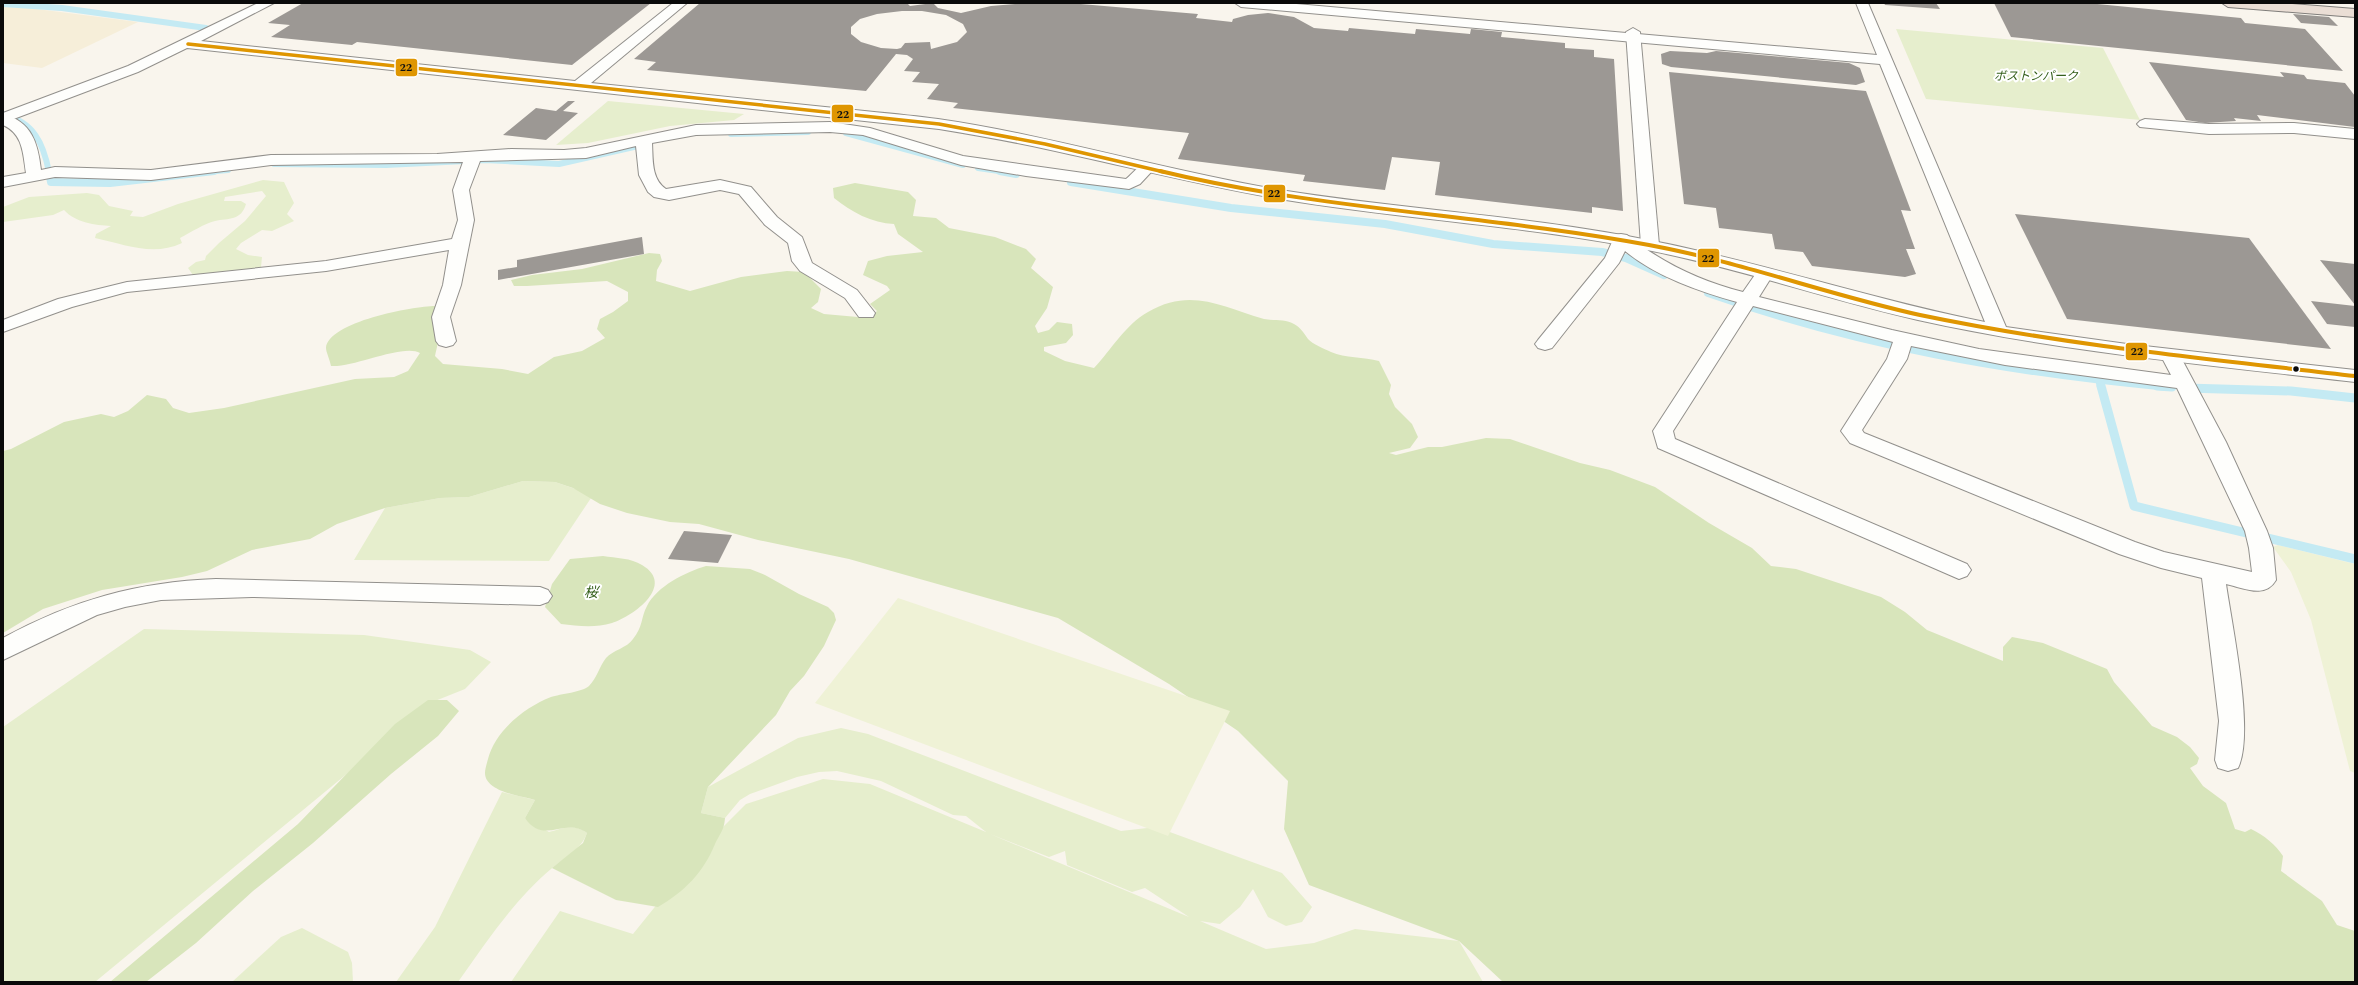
<svg xmlns="http://www.w3.org/2000/svg" width="2358" height="985" font-family="Spectral,'Noto Sans JP',serif">
<style>
.farmland{fill:#f6eed9}
.green{fill:#e6eecd;fill-rule:evenodd}
.forest{fill:#d8e5bb}
.pitch{fill:#eff2d6}
.lines{fill:none;stroke-linecap:round;stroke-linejoin:round}
.stream-far2{stroke:#c4eaf3;stroke-width:6}
.stream-far1{stroke:#c4eaf3;stroke-width:8}
.stream{stroke:#c4eaf3;stroke-width:9}
.building{fill:#9c9894;fill-rule:evenodd}
.minor-casing{stroke:#92908c;stroke-width:2}
.tertiary-casing{stroke:#92908c;stroke-width:2}
.trunk-casing{stroke:#7f7d7a;stroke-width:2}
.minor{fill:#fefefc;fill-rule:evenodd}
.tertiary{fill:#fefefc;fill-rule:evenodd}
.trunk{fill:#eaded5;fill-rule:evenodd}
.bus-1-far1-casing{stroke:#fff;stroke-width:5.5}
.bus-1-casing{stroke:#fff;stroke-width:6}
.bus-1-far1{stroke:#df9601;stroke-width:3.5}
.bus-1{stroke:#df9601;stroke-width:4}
.bus-dot{fill:#0a0a0a;stroke:#fff;stroke-width:1.5}
.labels{text-anchor:middle;dominant-baseline:central;stroke-width:4;stroke-linejoin:round;paint-order:stroke}
.far-park-label{font-size:12px;font-style:italic;fill:#35601c;stroke:#fff}
.park-label{font-size:14px;font-style:italic;fill:#35601c;stroke:#fff}
.line-badge{stroke:#fff;stroke-width:1.5}
.pale-badge-label{font-size:11px;text-anchor:middle;font-weight:bold;fill:#111}
</style>
<rect width="100%" height="100%" fill="#f9f5ed"/>
<!-- farmland -->
<path class="farmland" d="M3,7l26,1 109,14 -96,46 -39,-5z"/>
<!-- green -->
<g class="green">
<path d="M1896,29l207,19 37,72 -214,-21z"/>
<path d="M608,101l136,13 -10,6 -64,6 -82,17 -32,2z"/>
<path d="M263,180l21,2 10,21 -7,11 7,7 -22,10 -10,-1 -21,13 -5,6 12,6 14,2 -1,10 -34,7 -34,1 -5,-7 8,-6 9,-2 1,-4 13,-13 26,-22 21,-25 -4,-5 -37,6 -1,4h17l5,3c-5,17 -17,14 -31,17 -11,3 -24,11 -35,17l2,5c-29,14 -58,1 -87,-5l1,-4 15,-8c-16,-1 -35,-3 -47,-16l-11,5 -50,7v-15l26,-10 58,-4 12,2 10,11 24,5 -3,5 13,1 35,-13z"/>
<path d="M523,481l32,1 38,13 -44,66 -195,-1 31,-52 55,-10 29,-1z"/>
<path d="M144,629l220,6 106,15 21,12 -26,27 -30,12 -340,281h-92v-255z"/>
<path d="M841,728l27,6 253,97 35,-4 126,46 30,34 -10,15 -16,4 -18,-9 -15,-28 -13,18 -20,17 -20,-3 66,28 48,-6 41,-14 104,12 24,41h-972l49,-71 73,23 71,-88 42,-42 77,-25 47,5 116,48 -20,-16 -13,-1 -72,-34 -44,-10 -18,1 -22,5 -47,17 -10,6 -15,18 -24,-5 7,-26 90,-49zM990,834l59,23 16,-6 2,14 65,27 13,-4 44,29z"/>
<path d="M502,792l33,8 -10,18 24,14c14,-4 25,-9 38,1 -6,17 -23,25 -36,36 -37,31 -65,74 -93,113h-62l39,-55z"/>
<path d="M302,928l46,24 4,11 1,19h-121l49,-45z"/>
</g>
<!-- forest -->
<g class="forest">
<path d="M855,183l53,9 8,8 -3,16 23,2 13,10 46,9 31,12 10,10 -5,9 22,19 -6,21 -12,18 3,7 11,-3 8,-8 15,2 1,11 -7,8 -22,4v4l21,10 29,7c18,-19 31,-43 54,-56 43,-25 74,-5 116,7 9,2 22,0 30,5 7,4 9,8 14,15 4,5 17,10 23,13 14,6 33,5 48,9l12,24 -2,9 6,13 17,17 6,13 -8,11 -21,5 7,2 32,-8h14l44,-9 24,1 70,24 30,7 45,17 54,36 43,25 19,18 25,3 85,28 24,15 22,18 76,31v-14l9,-10 31,6 64,26 7,13 38,44 25,11 13,10 9,11 -2,6 -7,4 13,18 23,17 9,26 10,3 6,-3c13,6 25,16 32,27l-2,15 41,30 15,24 18,6v51h-852l-44,-41 -150,-56 -25,-56 4,-48 -50,-50 -69,-47 -111,-66 -209,-59 -91,-19 -59,-16 -29,-2 -43,-9 -27,-9 -27,-16 -18,-6 -32,-1 -54,16 -29,1 -55,10 -48,16 -27,15 -58,11 -45,21 -25,6 -80,13 -59,19 -40,24v-182l8,-2 53,-27 37,-8 13,3 14,-6 19,-16 19,4 7,9 16,5 35,-5 131,-29 39,-2 14,-6 12,-18c-16,-10 -68,15 -89,13 -1,-6 -5,-14 -5,-18 2,-26 87,-42 109,-42 10,12 3,36 0,50l8,8 59,5 26,5 26,-17 28,-6 23,-13 -8,-9 3,-10 13,-7 15,-11v-9l-21,-11 -80,5h-13l-3,-6 21,-5 50,-6 67,-16 11,1 2,7 -5,9 -1,11 34,10 51,-14 46,-6 17,1 17,17 -3,13 -7,6 13,6 45,4 8,-7 -7,-7 20,-14 -3,-4 -24,-11 5,-14 19,-5 36,-4 -25,-18 -4,-10c-22,-1 -43,-12 -60,-26l-1,-10z"/>
<path d="M603,556c13,2 28,2 39,9 34,20 -8,51 -30,58 -17,5 -34,3 -51,1l-16,-17 7,-23 18,-25z"/>
<path d="M706,566l44,3 15,6 34,19 29,13 6,6 2,7 -12,26 -20,30 -14,15 -14,24 -68,72 -7,26 24,5c-1,13 -5,15 -10,26 -12,29 -30,47 -57,63l-42,-7 -64,-32 31,-25 4,-10c-22,-17 -43,13 -62,-15l10,-18c-13,-4 -50,-8 -50,-27 0,-4 2,-10 3,-14 7,-28 37,-52 63,-62 9,-3 32,-5 38,-11 8,-8 10,-19 17,-28 7,-8 21,-10 27,-19 10,-12 8,-22 14,-33 10,-20 39,-34 59,-40z"/>
<path d="M428,700h19l12,11 -21,25 -47,38 -78,69 -60,48 -57,52 -50,39h-36l188,-158 97,-100z"/>
</g>
<!-- pitch -->
<g class="pitch">
<path d="M2278,545l77,19v209l-5,-2 -39,-151 -20,-48 -18,-25z"/>
<path d="M898,598l332,113 -62,125 -353,-133z"/>
</g>
<g class="lines">
<!-- stream-far2 -->
<g class="stream-far2">
<path d="M3,4l59,4 144,20"/>
<path d="M3,114c31,9 40,28 46,58"/>
<path d="M846,133l117,32"/>
<path d="M731,134l77,-2"/>
<path d="M274,164l112,1 99,-5 74,4 88,-20"/>
<path d="M978,168l28,4"/>
<path d="M205,172l23,-2"/>
</g>
<!-- stream-far1 -->
<g class="stream-far1">
<path d="M49,171l2,11 59,1 104,-12"/>
<path d="M1000,171l16,3"/>
<path d="M1071,182l160,26 154,16 108,20 109,8 24,6 38,17"/>
<path d="M1708,293c153,53 300,79 460,94"/>
<path d="M2099,379l2,8"/>
</g>
<!-- stream -->
<g class="stream">
<path d="M2101,386l33,120 221,53"/>
<path d="M2157,386l15,1"/>
<path d="M2187,388l104,3 64,7"/>
</g>
</g>
<!-- building -->
<g class="building">
<path d="M303,3h348l-79,62 -215,-23 -5,3 -81,-8 19,-12 -22,-2z"/>
<path d="M700,3h207l3,3 23,-3 5,5 23,5 30,-7 37,-3h41l129,11 -2,4 36,4 1,-3 15,-4 20,-2 26,4 20,11 34,3 1,-3 66,6 1,-5 54,5 1,-5 31,3 -1,5 64,6v5l29,2v7l20,2 9,152 -31,-4v6l-157,-18 5,-33 -48,-5 -7,33 -82,-9 2,-6 -127,-16 11,-26 -236,-25 5,-5 -31,-4 12,-15 -27,-2 8,-10 -16,-1 9,-12 -6,-4 -11,-1 -30,37 -219,-21 9,-8 -22,-3zM902,11h20l24,4 17,9 4,8 -10,10 -26,7 -1,-7 -25,1 -4,5 -4,1 -16,-1 -20,-6 -10,-8v-7l9,-8 17,-5z"/>
<path d="M1884,3h52l4,6 -55,-4z"/>
<path d="M1994,3h93l154,15 4,5 60,6 38,42 -332,-34z"/>
<path d="M2293,14l36,3 9,9 -37,-3z"/>
<path d="M1670,51l37,2 9,-2 133,12 11,5 5,14 -9,3 -185,-18 -9,-3 -1,-10z"/>
<path d="M2149,62l135,15 -4,-5 24,3 3,4 38,4 10,13v31l-98,-12 4,6 -27,-3 2,3 -31,2 -19,-3z"/>
<path d="M1669,72l197,19 45,120 -10,-1 14,39h-9l10,25 -11,3 -93,-11 -9,-14 -28,-3 -3,-15 -53,-6 -3,-20 -32,-4z"/>
<path d="M568,101h7l-12,10 15,2 -32,27 -43,-5 33,-27 20,3z"/>
<path d="M2015,214l234,24 82,111 -264,-30z"/>
<path d="M642,237l2,17 -146,26v-10l19,-3v-7z"/>
<path d="M2320,260l35,4v41z"/>
<path d="M2311,301l44,5v21l-28,-3z"/>
<path d="M684,531l48,4 -14,28 -50,-4z"/>
</g>
<g class="lines">
<defs>
<g id="minor">
<path d="M1633,28l7,4 19,213 -3,4h-12l-3,-4 -15,-213z"/>
<path d="M3,114c29,8 35,29 38,56l14,-3 96,3 120,-15 166,-1 74,-5 53,1 22,-2 110,-23 134,-3 40,6 93,28 163,23c9,-7 13,-17 26,-13l2,3 -14,15 -11,5 -103,-13 -65,-11 -98,-30 -33,-3 -134,3 -44,8c1,16 -1,36 14,46l54,-9 31,7 26,30 25,20 10,26 45,27 18,23 -2,4h-14l-14,-19 -45,-27 -8,-10 -4,-18 -23,-18 -26,-31 -19,-4 -51,10 -15,-3 -6,-5 -9,-17 -3,-29 -50,12 -106,3 -11,29 5,30 -13,65 -11,32 6,24 -3,4 -7,2 -7,-2 -3,-4 -4,-24 11,-32 6,-35 -123,21 -199,21 -55,15 -69,25v-12l55,-21 69,-17 199,-21 126,-22 6,-19 -5,-30 10,-28 -192,3 -120,15 -96,-3 -52,10v-10l23,-4c-3,-20 -3,-39 -23,-48z"/>
<path d="M2145,119l64,5 85,-1 61,6v10l-61,-6 -85,1 -69,-7 -3,-3 3,-3z"/>
<path d="M1621,234l6,1c35,28 73,46 116,57l16,-23h12l3,4 -15,24 133,33 87,19 192,26 -10,-19 3,-4 7,-2 7,2 48,90 41,89 6,17 3,32c-11,19 -32,8 -50,4 6,42 29,149 12,184l-10,3 -10,-3 -3,-8 4,-39 -17,-143 -41,-10 -42,-14 -269,-111 -9,-12 46,-72 6,-17 -140,-36 -80,125 2,8 292,125 4,6 -4,6 -8,3 -301,-131 -5,-17 84,-129c-39,-11 -80,-25 -112,-51l-6,12 -67,85 -7,2 -7,-2 -3,-4 3,-4 67,-82 10,-23zM1911,346l94,19 172,23 68,143 4,17 3,24 -88,-20 -29,-10 -271,-109 -2,-3 45,-71z"/>
</g>
<g id="tertiary">
<path d="M258,3h16l-73,38 374,40 98,-78h14l-96,80c78,8 156,16 234,24 37,4 75,7 113,12 117,17 231,53 349,72 121,19 245,25 366,50 112,22 220,59 332,81l-105,-258 -639,-57 -6,-4h50l592,52 -21,-52h12l138,324 121,17 228,26v12c-146,-17 -293,-30 -437,-62 -89,-20 -176,-51 -266,-69 -121,-25 -244,-31 -366,-51 -81,-13 -160,-34 -240,-51 -36,-8 -71,-14 -107,-20l-752,-81 -49,24 -135,51v-10l125,-47z"/>
<path d="M216,579l324,8 8,3 4,6 -4,6 -8,3 -288,-8 -91,3 -36,7 -28,8 -94,45v-22c69,-38 134,-56 213,-59z"/>
</g>
<path id="trunk" d="M2222,3h56l77,6v8l-127,-10z"/>
</defs>
<!-- minor casing -->
<use href="#minor" class="minor-casing"/>
<!-- tertiary casing -->
<use href="#tertiary" class="tertiary-casing"/>
<!-- trunk casing -->
<use href="#trunk" class="trunk-casing"/>
<!-- minor -->
<use href="#minor" class="minor"/>
<!-- tertiary -->
<use href="#tertiary" class="tertiary"/>
<!-- trunk -->
<use href="#trunk" class="trunk"/>
<defs>
<path id="bus-1-far1" d="M188,44l751,80 106,20 119,28"/>
<path id="bus-1" d="M1160,171c161,39 327,44 489,74 92,17 180,50 271,70 144,30 289,44 435,61"/>
</defs>
<!-- bus-1-far1 casing -->
<use href="#bus-1-far1" class="bus-1-far1-casing"/>
<!-- bus-1 casing -->
<use href="#bus-1" class="bus-1-casing"/>
<!-- bus-1-far1 -->
<use href="#bus-1-far1" class="bus-1-far1"/>
<!-- bus-1 -->
<use href="#bus-1" class="bus-1"/>
</g>
<!-- markers -->
<circle class="bus-dot" cx="2296" cy="369" r="3.5"/>
<g class="labels">
<!-- far-park labels -->
<g class="far-park-label">
<text x="2036" y="76">ボストンパーク</text>
</g>
<!-- park labels -->
<g class="park-label">
<text x="591" y="592">桜</text>
</g>
</g>
<g class="line-badge">
<rect x="395" y="58" width="23" height="19" rx="4" fill="#df9601"/>
<rect x="831" y="104" width="23" height="19" rx="4" fill="#df9601"/>
<rect x="1263" y="184" width="23" height="19" rx="4" fill="#df9601"/>
<rect x="1697" y="248" width="23" height="20" rx="4" fill="#df9601"/>
<rect x="2125" y="342" width="23" height="19" rx="4" fill="#df9601"/>
</g>
<g class="pale-badge-label">
<text x="406" y="71">22</text>
<text x="843" y="118">22</text>
<text x="1274" y="197">22</text>
<text x="1708" y="262">22</text>
<text x="2137" y="355">22</text>
</g>
<!-- border -->
<rect width="2358" height="985" fill="none" stroke="#0a0a0a" stroke-width="8"/>
</svg>
